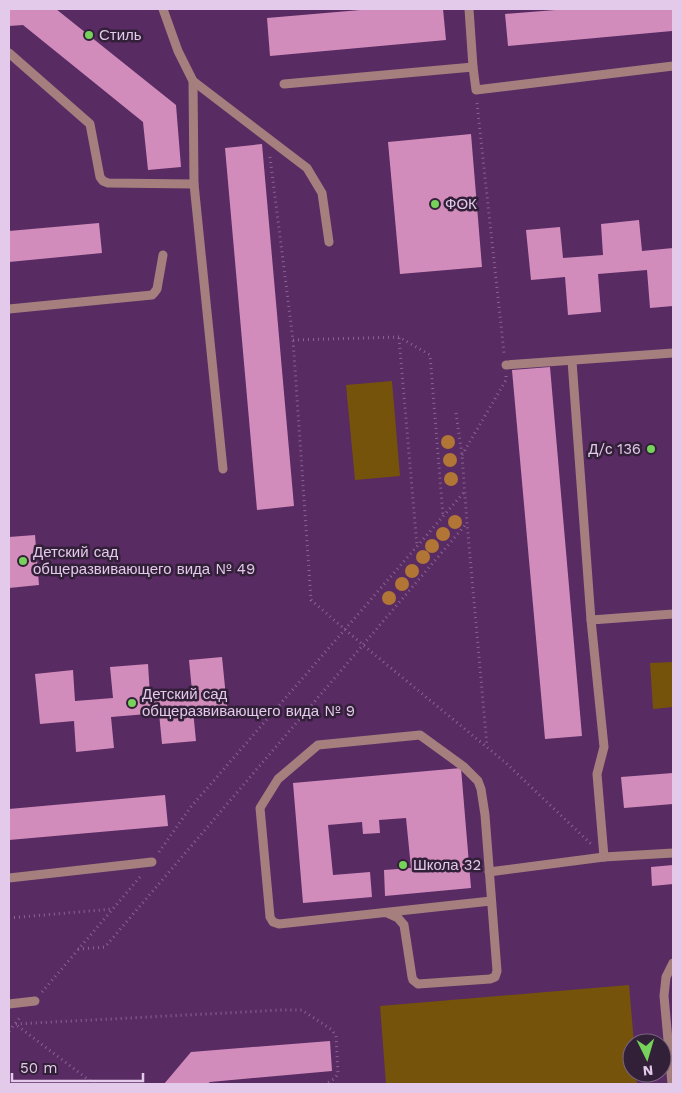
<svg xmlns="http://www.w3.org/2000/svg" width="682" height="1093" font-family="'Work Sans',sans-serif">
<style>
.green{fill:#75530b}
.building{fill:#d28cbc}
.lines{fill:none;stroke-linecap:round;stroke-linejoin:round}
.path{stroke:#8a6494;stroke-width:3;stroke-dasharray:1 4;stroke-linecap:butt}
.minor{stroke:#a47f7e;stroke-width:9}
.tree{fill:#b17535}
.poi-dot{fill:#76d25a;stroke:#321f38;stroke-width:2}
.labels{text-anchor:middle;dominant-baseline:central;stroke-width:5;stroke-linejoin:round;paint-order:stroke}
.poi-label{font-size:15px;fill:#e3c9ea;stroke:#321f38;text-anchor:start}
</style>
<rect width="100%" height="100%" fill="#582b63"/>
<!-- green -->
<g class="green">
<path d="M392,381l8,95 -45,4 -9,-95z"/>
<path d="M673,662v45l-20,2 -3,-46z"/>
<path d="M629,985l5,58h-2v30h4l1,11h-251l-6,-78z"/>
</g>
<!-- building -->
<g class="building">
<path d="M9,9h47l120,96 5,62 -33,3 -5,-48 -120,-97 -14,1z"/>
<path d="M372,9h71l3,31 -176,16 -3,-38z"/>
<path d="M568,9h105v21l-1,1 -164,15 -3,-32z"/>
<path d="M471,134l11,133 -82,7 -12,-132z"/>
<path d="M262,144l32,362 -37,4 -32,-362z"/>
<path d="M639,220l3,31 31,-3v58l-23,2 -3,-38 -49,4 3,38 -33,3 -3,-38 -34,3 -5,-50 34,-3 3,31 40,-3 -2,-31z"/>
<path d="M99,223l3,30 -93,9v-31z"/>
<path d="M550,367l32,369 -37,3 -33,-369z"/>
<path d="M35,535l4,50 -30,3v-51z"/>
<path d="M222,657l5,50 -34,3 3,31 -34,3 -3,-31 -48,4 3,31 -38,4 -2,-31 -34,3 -5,-50 38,-4 2,31 38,-3 -3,-31 38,-3 2,31 42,-4 -3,-31z"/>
<path d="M461,768l10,120 -86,8 -1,-26 27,-2 -5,-50 -27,2 1,13 -17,1 -1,-12 -34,3 5,50 37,-3 2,25 -69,6 -10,-120z"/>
<path d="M673,773v31l-49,4 -3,-31z"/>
<path d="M165,795l3,31 -159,14v-31z"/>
<path d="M673,865v19l-21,2 -1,-19z"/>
<path d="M330,1041l2,30 -122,11 -3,2h-43l27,-32z"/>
</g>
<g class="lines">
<!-- path -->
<g class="path">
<path d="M477,103l27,250"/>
<path d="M270,157l23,183 18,260 52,45 143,118 85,81"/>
<path d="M399,338l18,208"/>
<path d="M293,340l106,-3 31,18 13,161"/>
<path d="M456,413l6,42 5,68 20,223"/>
<path d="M462,455l44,-75v-4"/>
<path d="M159,852l31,-44 275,-317"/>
<path d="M9,918l104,-9"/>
<path d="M78,949l27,-2 362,-424"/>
<path d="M42,992l98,-115"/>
<path d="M9,1031l12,-15"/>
<path d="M94,1084l-79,-60 267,-14h20l30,20 4,6 2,38 -3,4 -9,6"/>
</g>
<!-- minor -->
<g class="minor">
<path d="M163,9l15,42 15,30 1,103 29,285"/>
<path d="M9,53l81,71 10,53 3,4 5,2 86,1"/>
<path d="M473,67l3,23 197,-24"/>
<path d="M193,81l114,87 15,25 7,49"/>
<path d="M284,84l189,-17 -4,-58"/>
<path d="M9,309l143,-14 2,-2 3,-4 6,-34"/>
<path d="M572,361l19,259 13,127 -7,27 7,83 69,-4"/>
<path d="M506,365l167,-12"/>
<path d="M591,620l82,-6"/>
<path d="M489,872l115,-15"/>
<path d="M9,878l143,-16"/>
<path d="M387,913l11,5 6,7 8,52 1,3 5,4 72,-5 5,-2 2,-6 -12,-156 -4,-26 -3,-8 -14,-14 -44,-32 -102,10 -40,34 -18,29 10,109 3,5 6,2 212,-23"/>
<path d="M9,1004l26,-3"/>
<path d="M672,1084l-8,-88 2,-19 7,-14"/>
</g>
</g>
<!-- trees -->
<g class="tree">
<circle cx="448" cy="442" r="7"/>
<circle cx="450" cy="460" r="7"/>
<circle cx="451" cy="479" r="7"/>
<circle cx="455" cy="522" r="7"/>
<circle cx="443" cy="534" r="7"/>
<circle cx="432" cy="546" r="7"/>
<circle cx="423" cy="557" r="7"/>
<circle cx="412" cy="571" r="7"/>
<circle cx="402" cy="584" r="7"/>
<circle cx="389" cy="598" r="7"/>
</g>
<!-- markers -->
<g class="poi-dot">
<circle cx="89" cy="35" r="5"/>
<circle cx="435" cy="204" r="5"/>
<circle cx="651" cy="449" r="5"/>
<circle cx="23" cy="561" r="5"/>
<circle cx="132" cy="703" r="5"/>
<circle cx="403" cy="865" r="5"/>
</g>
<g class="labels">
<!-- poi labels -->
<g class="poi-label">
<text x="99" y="35">Стиль</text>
<text x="445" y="204">ФОК</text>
<text x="641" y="449" text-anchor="end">Д/с 136</text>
<text x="33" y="552">Детский сад<tspan x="33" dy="17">общеразвивающего вида № 49</tspan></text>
<text x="142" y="694">Детский сад<tspan x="142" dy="17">общеразвивающего вида № 9</tspan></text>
<text x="413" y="865">Школа 32</text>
</g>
</g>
<!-- border -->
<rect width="682" height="1093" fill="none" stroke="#e3c9ea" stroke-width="20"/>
<!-- north arrow -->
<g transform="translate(647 1058) rotate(175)"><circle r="24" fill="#321f38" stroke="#79637f"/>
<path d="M0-4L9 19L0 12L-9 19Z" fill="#76d25a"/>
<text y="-8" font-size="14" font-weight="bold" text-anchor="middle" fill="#e3c9ea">N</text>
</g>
<!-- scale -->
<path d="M12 1073v8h131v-8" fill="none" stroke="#e3c9ea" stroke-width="2.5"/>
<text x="20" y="1073" font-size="15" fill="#e3c9ea" stroke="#321f38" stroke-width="4" paint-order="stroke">50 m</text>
</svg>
